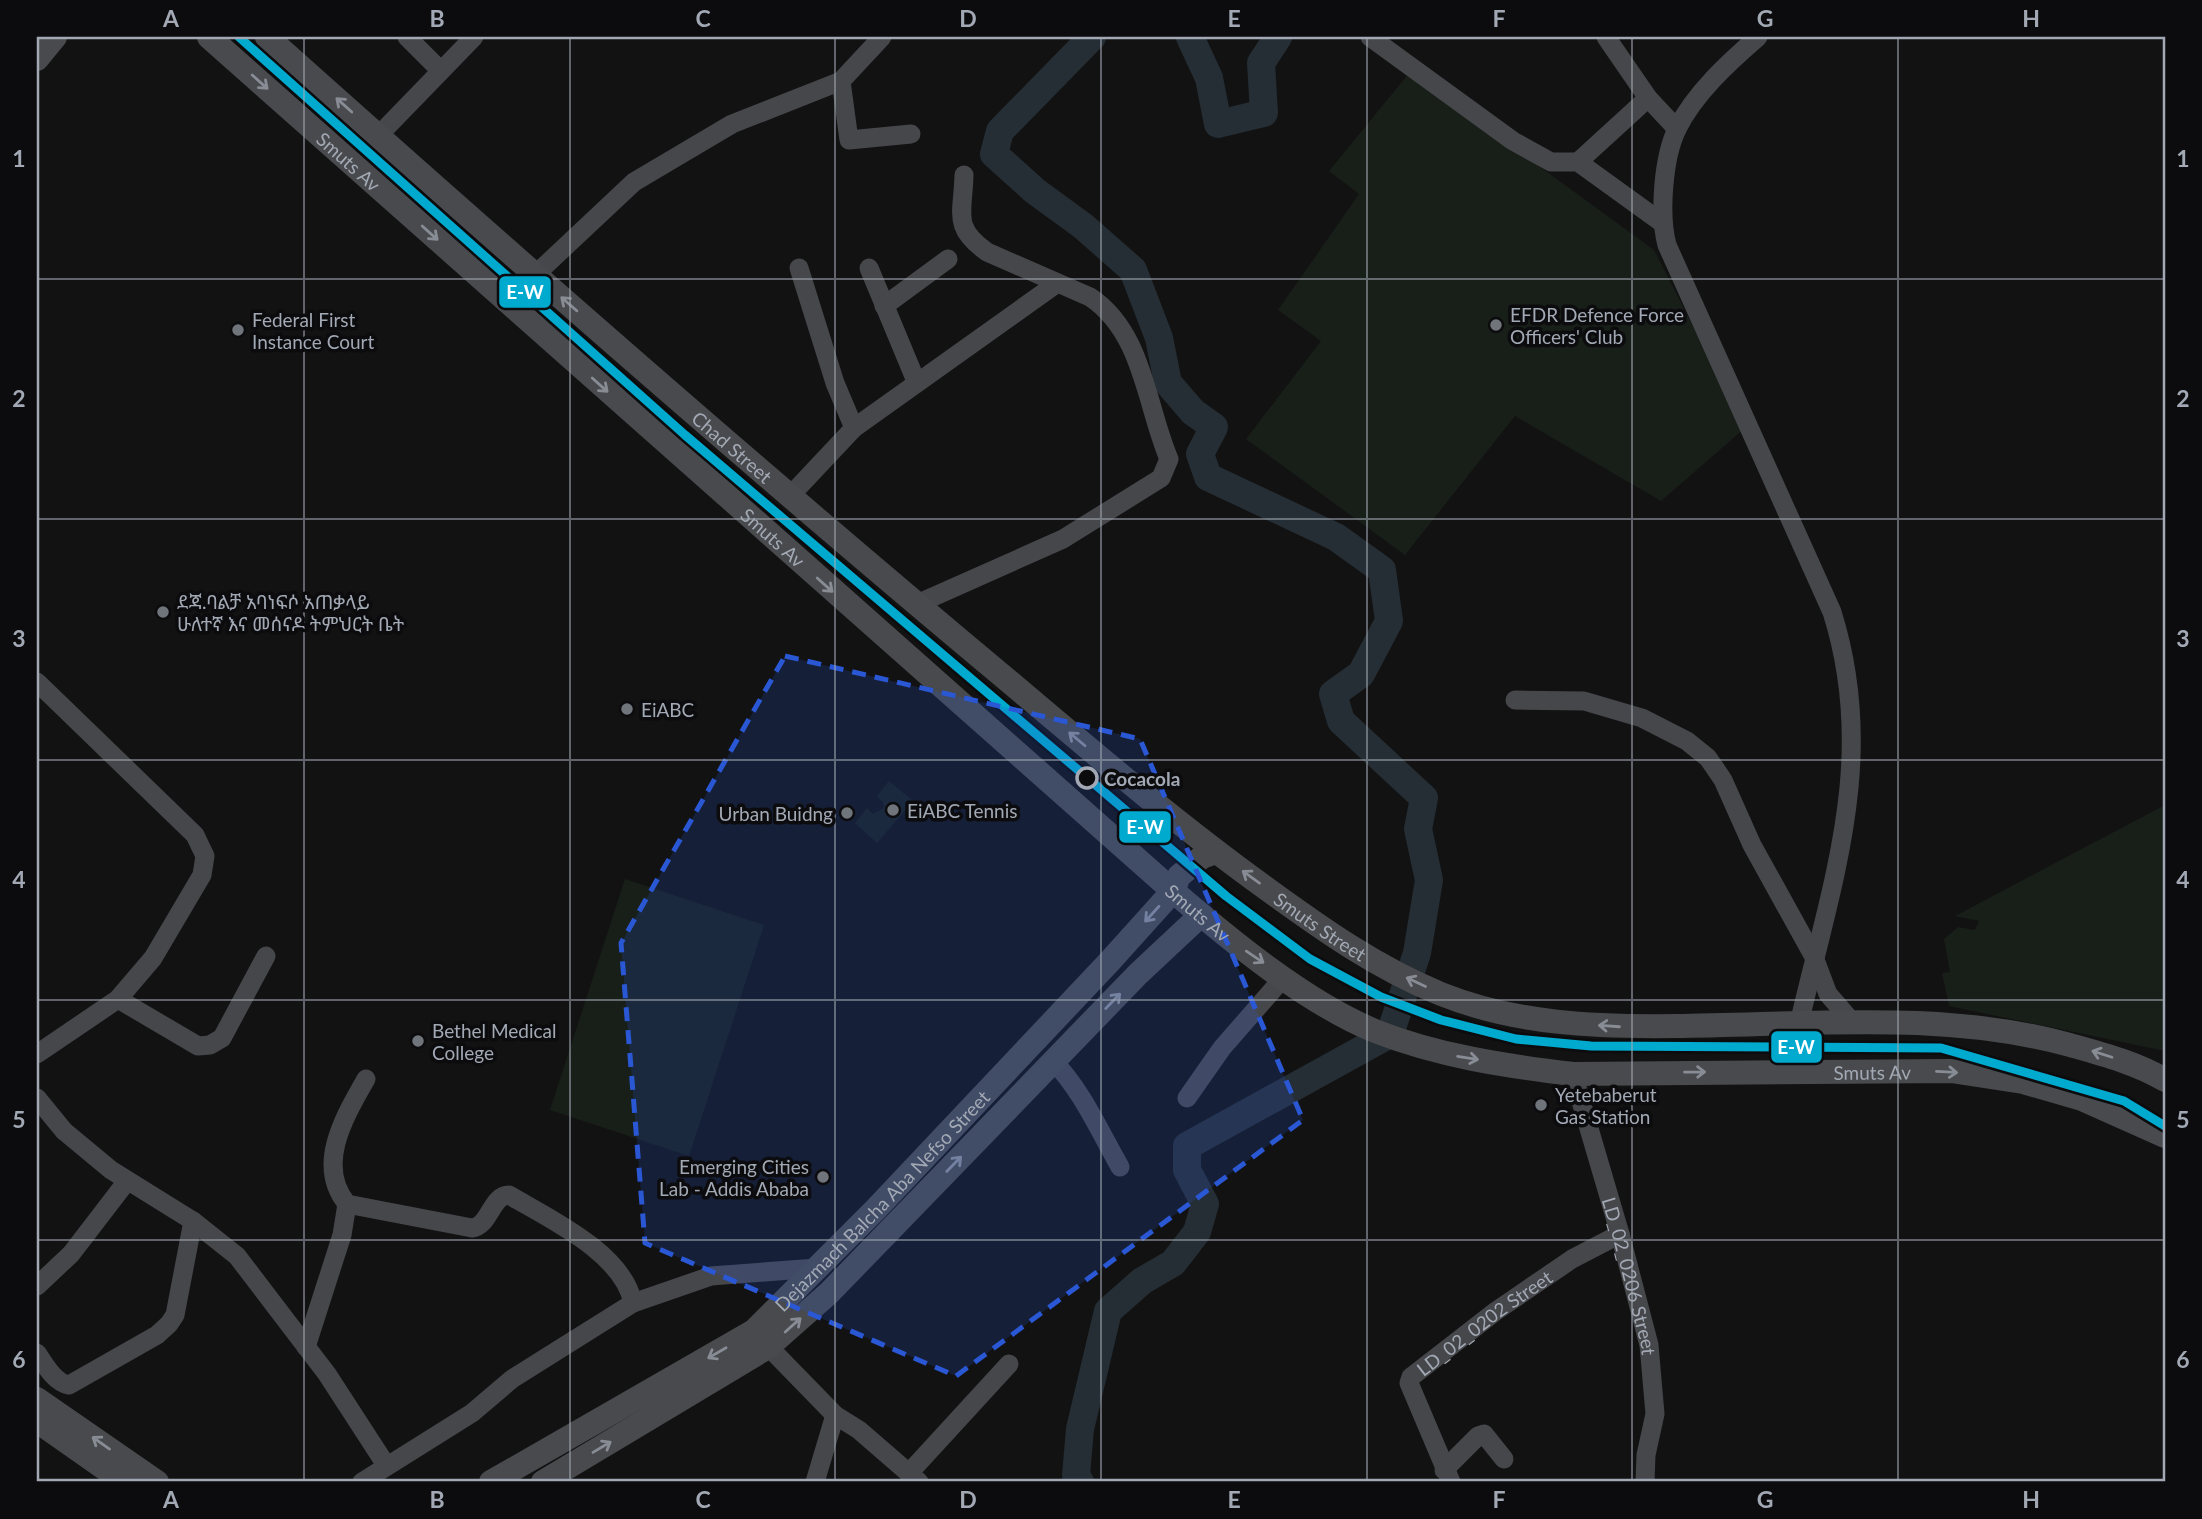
<svg xmlns="http://www.w3.org/2000/svg" width="2202" height="1519" font-family="Lato,'Noto Sans Ethiopic',sans-serif">
<style>
.green{fill:#181f19}
.lines{fill:none;stroke-linecap:round;stroke-linejoin:round}
.river{stroke:#252e34;stroke-width:28}
.minor{stroke:#46474b;stroke-width:19}
.major{stroke:#484a4d;stroke-width:24}
.rail-1-casing{stroke:#0c0c0e;stroke-width:14}
.rail-1{stroke:#00a9ce;stroke-width:9}
.oneway{stroke:#878c95}
.marked{fill:#2a57d4;fill-opacity:0.2;stroke:#2a57d4;stroke-width:5;stroke-dasharray:14 9;stroke-linejoin:round}
.grid{fill:none;stroke:#a2a9b4;stroke-width:2;stroke-opacity:0.55}
.poi-dot{fill:#70747b;stroke:#0c0c0e;stroke-width:2.5}
.stop-dot{fill:#0c0c0e;stroke:#a2a9b4;stroke-width:3.5}
.labels{text-anchor:middle;dominant-baseline:central;stroke-width:7;stroke-linejoin:round;paint-order:stroke}
.street-label{font-size:19px;fill:#a2a9b4;stroke:#0c0c0e}
.poi-label{font-size:19px;fill:#a2a9b4;stroke:#0c0c0e;text-anchor:start}
.stop-label{font-size:19px;font-weight:bold;fill:#a2a9b4;stroke:#0c0c0e;text-anchor:start}
.line-badge{stroke:#0c0c0e;stroke-width:2.5}
.badge-label{font-size:19px;text-anchor:middle;font-weight:bold;fill:#fff}
.neatline{fill:none;stroke:#a2a9b4;stroke-width:2.5}
.grid-label{font-size:23px;text-anchor:middle;font-weight:bold;fill:#a2a9b4}
</style>
<rect width="100%" height="100%" fill="#121212"/>
<!-- green -->
<g class="green">
<path d="M1410,72l244,178 91,178 -84,73 -146,-85 -110,139 -159,-116 75,-98 -43,-31 81,-116 -30,-23z"/>
<path d="M889,781l24,20 -36,42 -22,-20 12,-15 6,6 11,-6 -1,-6 -6,-6z"/>
<path d="M2165,805v246l-216,-45 -7,-33 8,-1 -6,-33 14,-12 17,3 4,-9 -24,-5z"/>
<path d="M625,879l139,46 -75,231 -139,-46z"/>
</g>
<g class="lines">
<!-- river -->
<g class="river">
<path d="M1190,37l19,41 9,46 46,-11 -3,-50 17,-26"/>
<path d="M1080,1482l-4,-7 4,-46 28,-118 34,-30 31,-18 24,-31 8,-28 -18,-34v-24l203,-112 27,-81 12,-73 -11,-51 6,-31 -83,-77 -8,-27 28,-20 28,-53 -7,-51 -46,-33 -128,-60 -8,-23 14,-27 -21,-15 -25,-29 -9,-45 -26,-68 -50,-44 -48,-35 -41,-37 6,-23 92,-94"/>
</g>
<!-- minor -->
<g class="minor">
<path d="M407,37l33,33"/>
<path d="M1370,37l143,104 38,21h27l83,60"/>
<path d="M1606,37l42,61 29,31"/>
<path d="M1758,37c-29,25 -64,57 -81,92 -14,29 -18,86 -10,116l165,367c46,146 0,269 -33,412"/>
<path d="M841,81l8,59 62,-6"/>
<path d="M378,136l96,-99"/>
<path d="M1578,162l70,-64"/>
<path d="M799,268l36,115 19,45"/>
<path d="M869,268l47,113"/>
<path d="M535,275l99,-93 98,-58 109,-43 41,-44"/>
<path d="M884,306l64,-47"/>
<path d="M790,496l64,-68 202,-144"/>
<path d="M917,604l146,-65 98,-61 8,-19c-23,-54 -26,-127 -79,-162l-103,-45c-35,-25 -24,-38 -23,-77"/>
<path d="M37,682l158,153 10,21 -3,19 -49,83 -35,41 -81,55"/>
<path d="M1515,700l69,1 58,17 45,23 21,17 15,22 29,65 62,112 14,37 25,29"/>
<path d="M118,999l80,47 12,-1 12,-7 44,-82"/>
<path d="M1053,1061c28,28 47,71 67,106"/>
<path id="s1" d="M1573,1074l47,160 29,111 6,69 -9,41 -1,27"/>
<path d="M366,1079c-21,37 -51,86 -19,125l125,24c18,-2 19,-33 37,-33 41,24 114,58 124,108"/>
<path d="M37,1098l27,33 47,39 82,51 44,35 90,118 59,91"/>
<path d="M1187,1098l35,-50 62,-71"/>
<path d="M37,1286l34,-32 56,-73"/>
<path d="M760,1338l75,77 24,15 60,52"/>
<path d="M306,1347l36,-112 5,-31"/>
<path d="M37,1353c8,12 18,30 32,32l88,-50 12,-11 6,-9 18,-94"/>
<path d="M1444,1470l34,-34 6,-2 20,25"/>
<path d="M909,1473l100,-109"/>
<path d="M362,1482l110,-69 40,-34 121,-76 78,-27 106,-8"/>
<path d="M815,1482l20,-67"/>
<path id="s2" d="M1451,1482l-42,-99 2,-6 85,-66 76,-52 48,-25"/>
</g>
<!-- major -->
<g class="major">
<path id="s3" d="M209,37l964,854c57,49 132,111 202,140 63,25 131,35 198,43l378,-3 72,11 59,17 83,37"/>
<path id="s4" d="M267,37c245,219 492,436 744,646 84,71 167,142 256,206 55,40 110,79 174,105 75,30 155,33 234,32 131,-1 268,-16 395,19 32,9 66,18 95,35"/>
<path d="M37,59l18,-22"/>
<path d="M37,1399l120,83"/>
<path d="M37,1421l87,61"/>
<path id="s5" d="M491,1482l263,-151 121,-121 235,-249 63,-70 6,-15 23,-19 14,-5"/>
<path d="M543,1482l225,-135 61,-54 309,-319 63,-59"/>
</g>
<defs>
<path id="rail-1" d="M239,37l446,398 541,461 84,63 71,38 60,23 75,19 75,7 350,2 183,53 41,25"/>
</defs>
<!-- rail-1 casing -->
<use href="#rail-1" class="rail-1-casing"/>
<!-- rail-1 -->
<use href="#rail-1" class="rail-1"/>
</g>
<!-- one-way arrows -->
<defs><path id="oneway-shaft" d="M-6 0H5M1.5-3L5.5 0L1.5 3" fill="none" stroke-width="1.6" stroke-linecap="round" stroke-linejoin="round" transform="scale(1.75)"/></defs>
<g class="oneway">
<use href="#oneway-shaft" transform="translate(260 82) rotate(42)"/>
<use href="#oneway-shaft" transform="translate(344 105) rotate(-138)"/>
<use href="#oneway-shaft" transform="translate(430 233) rotate(42)"/>
<use href="#oneway-shaft" transform="translate(569 304) rotate(-139)"/>
<use href="#oneway-shaft" transform="translate(600 385) rotate(42)"/>
<use href="#oneway-shaft" transform="translate(825 585) rotate(42)"/>
<use href="#oneway-shaft" transform="translate(1077 739) rotate(-140)"/>
<use href="#oneway-shaft" transform="translate(1251 877) rotate(-144)"/>
<use href="#oneway-shaft" transform="translate(1152 914) rotate(132)"/>
<use href="#oneway-shaft" transform="translate(1255 957) rotate(34)"/>
<use href="#oneway-shaft" transform="translate(1416 982) rotate(-155)"/>
<use href="#oneway-shaft" transform="translate(1113 1001) rotate(-46)"/>
<use href="#oneway-shaft" transform="translate(1609 1026) rotate(-176)"/>
<use href="#oneway-shaft" transform="translate(2102 1054) rotate(-162)"/>
<use href="#oneway-shaft" transform="translate(1468 1058) rotate(9)"/>
<use href="#oneway-shaft" transform="translate(1695 1072) rotate(-1)"/>
<use href="#oneway-shaft" transform="translate(1947 1072) rotate(3)"/>
<use href="#oneway-shaft" transform="translate(954 1164) rotate(-46)"/>
<use href="#oneway-shaft" transform="translate(793 1325) rotate(-42)"/>
<use href="#oneway-shaft" transform="translate(717 1353) rotate(150)"/>
<use href="#oneway-shaft" transform="translate(101 1443) rotate(-145)"/>
<use href="#oneway-shaft" transform="translate(602 1447) rotate(-31)"/>
</g>
<!-- marked area -->
<path class="marked" d="M785,656l355,83 163,381 -347,256 -311,-133 -24,-300z"/>
<!-- grid -->
<path class="grid" d="M304,37v1445M570,37v1445M835,37v1445M1101,37v1445M1367,37v1445M1632,37v1445M1898,37v1445M37,279h2128M37,519h2128M37,760h2128M37,1000h2128M37,1240h2128"/>
<!-- markers -->
<g class="poi-dot">
<circle cx="1496" cy="325" r="7"/>
<circle cx="238" cy="330" r="7"/>
<circle cx="163" cy="612" r="7"/>
<circle cx="627" cy="709" r="7"/>
<circle cx="893" cy="810" r="7"/>
<circle cx="847" cy="813" r="7"/>
<circle cx="418" cy="1041" r="7"/>
<circle cx="1541" cy="1105" r="7"/>
<circle cx="823" cy="1177" r="7"/>
</g>
<circle class="stop-dot" cx="1087" cy="778" r="10"/>
<g class="labels">
<!-- street labels -->
<g class="street-label">
<text stroke="none"><textPath href="#s3" startOffset="187">Smuts Av</textPath></text>
<text stroke="none"><textPath href="#s4" startOffset="620">Chad Street</textPath></text>
<text stroke="none"><textPath href="#s3" startOffset="754">Smuts Av</textPath></text>
<text stroke="none"><textPath href="#s3" startOffset="1321">Smuts Av</textPath></text>
<text stroke="none"><textPath href="#s4" startOffset="1379">Smuts Street</textPath></text>
<text stroke="none"><textPath href="#s3" startOffset="2037">Smuts Av</textPath></text>
<text stroke="none"><textPath href="#s5" startOffset="486">Dejazmach Balcha Aba Nefso Street</textPath></text>
<text stroke="none"><textPath href="#s1" startOffset="210">LD_02_0206 Street</textPath></text>
<text stroke="none"><textPath href="#s2" startOffset="205">LD_02_0202 Street</textPath></text>
</g>
<!-- poi labels -->
<g class="poi-label">
<text x="1510" y="314">EFDR Defence Force<tspan x="1510" dy="22">Officers' Club</tspan></text>
<text x="252" y="319">Federal First<tspan x="252" dy="22">Instance Court</tspan></text>
<text x="177" y="601">ደጃ.ባልቻ አባነፍሶ አጠቃላይ<tspan x="177" dy="22">ሁለተኛ እና መሰናዶ ትምህርት ቤት</tspan></text>
<text x="641" y="709">EiABC</text>
<text x="907" y="810">EiABC Tennis</text>
<text x="833" y="813" text-anchor="end">Urban Buidng</text>
<text x="432" y="1030">Bethel Medical<tspan x="432" dy="22">College</tspan></text>
<text x="1555" y="1094">Yetebaberut<tspan x="1555" dy="22">Gas Station</tspan></text>
<text x="809" y="1166" text-anchor="end">Emerging Cities<tspan x="809" dy="22">Lab - Addis Ababa</tspan></text>
</g>
<!-- stop labels -->
<g class="stop-label">
<text x="1104" y="778">Cocacola</text>
</g>
</g>
<g class="line-badge">
<rect x="498" y="275" width="54" height="34" rx="7" fill="#00a9ce"/>
<rect x="1118" y="810" width="54" height="34" rx="7" fill="#00a9ce"/>
<rect x="1770" y="1030" width="53" height="34" rx="7" fill="#00a9ce"/>
</g>
<g class="badge-label">
<text x="525" y="299">E-W</text>
<text x="1145" y="834">E-W</text>
<text x="1796" y="1054">E-W</text>
</g>
<!-- border -->
<rect width="2202" height="1519" fill="none" stroke="#0c0c0e" stroke-width="77"/>
<rect x="38" y="38" width="2126" height="1442" class="neatline"/>
<g class="grid-label">
<text x="171" y="27">A</text>
<text x="437" y="27">B</text>
<text x="703" y="27">C</text>
<text x="968" y="27">D</text>
<text x="1234" y="27">E</text>
<text x="1499" y="27">F</text>
<text x="1765" y="27">G</text>
<text x="2031" y="27">H</text>
<text x="19" y="167">1</text>
<text x="2183" y="167">1</text>
<text x="19" y="407">2</text>
<text x="2183" y="407">2</text>
<text x="19" y="647">3</text>
<text x="2183" y="647">3</text>
<text x="19" y="888">4</text>
<text x="2183" y="888">4</text>
<text x="19" y="1128">5</text>
<text x="2183" y="1128">5</text>
<text x="19" y="1368">6</text>
<text x="2183" y="1368">6</text>
<text x="171" y="1508">A</text>
<text x="437" y="1508">B</text>
<text x="703" y="1508">C</text>
<text x="968" y="1508">D</text>
<text x="1234" y="1508">E</text>
<text x="1499" y="1508">F</text>
<text x="1765" y="1508">G</text>
<text x="2031" y="1508">H</text>
</g>
</svg>
